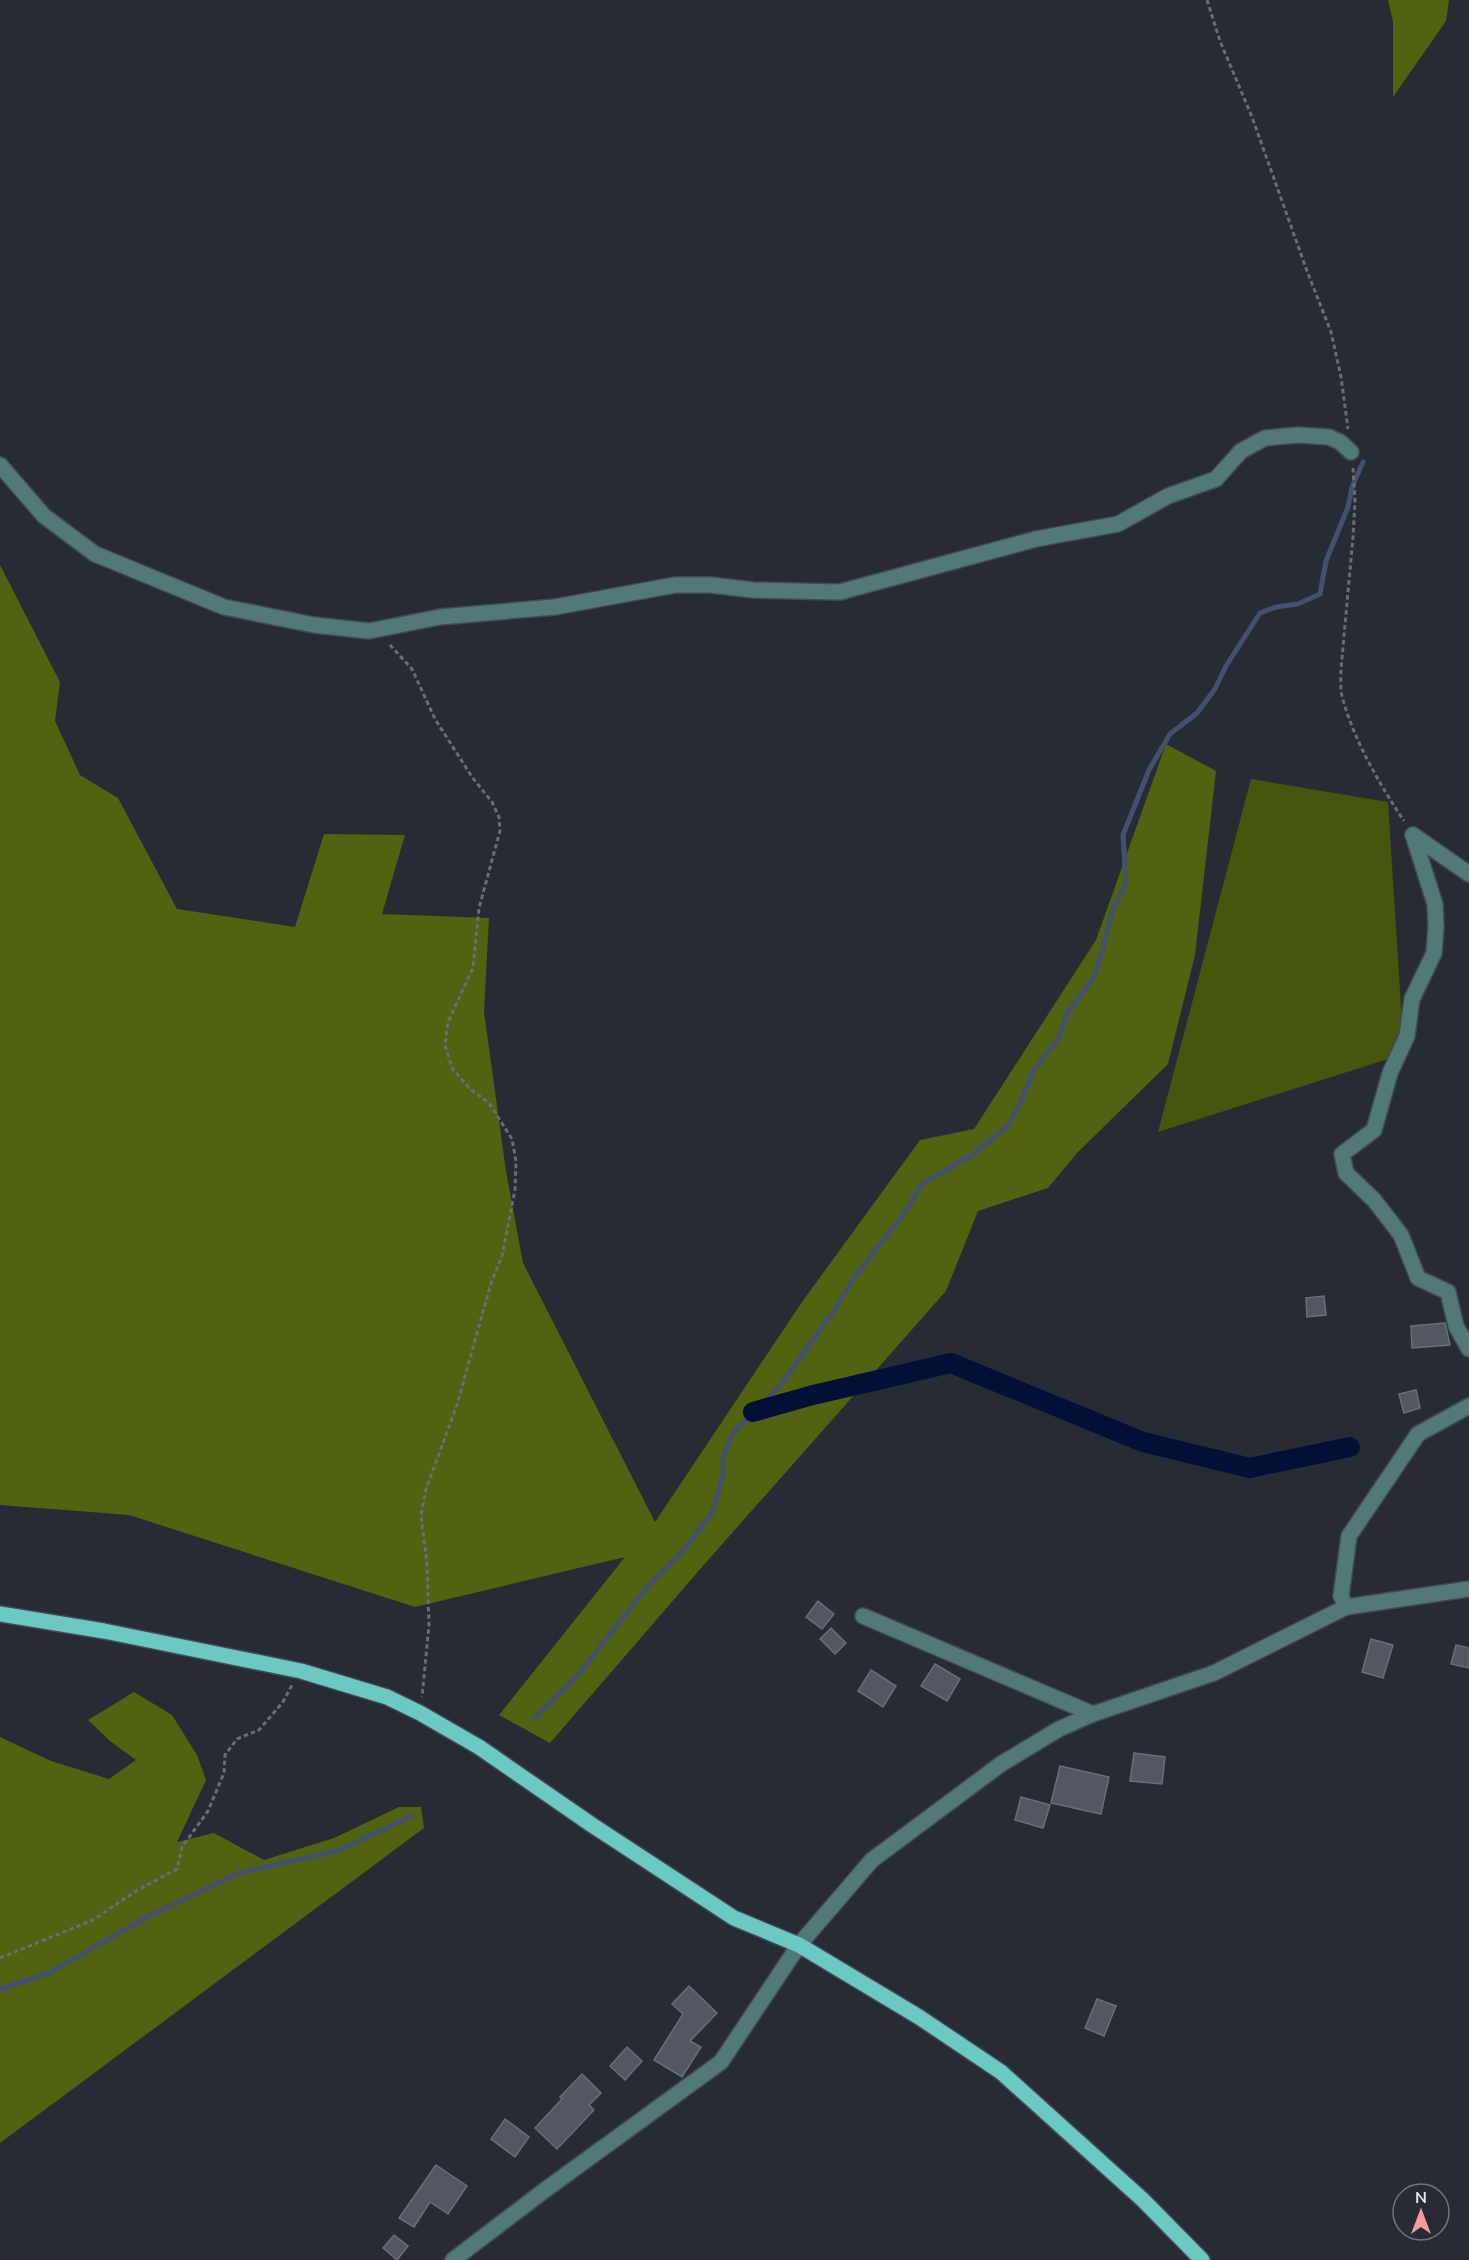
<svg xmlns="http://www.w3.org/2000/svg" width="1469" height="2260" font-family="'Nunito Sans',sans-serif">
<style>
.green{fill:#47560d}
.forest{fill:#516210}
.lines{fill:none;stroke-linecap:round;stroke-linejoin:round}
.stream{stroke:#44506d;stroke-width:5}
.canal{stroke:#001037;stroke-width:20}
.building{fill:#535762;stroke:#6a6e7a;stroke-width:1.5}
.minor-casing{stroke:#454951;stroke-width:18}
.major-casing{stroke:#454951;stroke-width:18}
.path{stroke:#6a6d75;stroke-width:3;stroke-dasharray:4.5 3;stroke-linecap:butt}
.minor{stroke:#507977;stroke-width:15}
.major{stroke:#6cc8c3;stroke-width:15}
</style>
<rect width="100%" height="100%" fill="#272b34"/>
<!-- green -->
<path class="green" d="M1251,779l137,23 16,252 -246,78z"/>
<!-- forest -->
<g class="forest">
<path d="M1388,0h61l-3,21 -53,76v-76z"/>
<path d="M0,565l60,117 -5,39 25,54 38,23 59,111 118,18 29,-93 81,1 -23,79 107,4 -5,94 22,159 17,92 132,259 147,-220 118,-162 54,-11 122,-189 70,-196 50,27 -21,184 -27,109 -91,89 -29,35 -70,23 -32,80 -244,276 -152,176 -51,-28 126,-158 -210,50 -286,-92 -129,-10z"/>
<path d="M134,1692l38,23 25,40 9,25 -29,62 37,-9 50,27 70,-22 65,-31h22l3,21 -424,315v-406l51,24 58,18 27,-19 -26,-19 -22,-21z"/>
</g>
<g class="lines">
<!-- stream -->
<g class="stream">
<path d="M535,1718l42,-42 71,-90 33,-33 31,-40 11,-37v-19l11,-25 44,-44 53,-73 23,-37 51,-66 17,-28 50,-29 35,-28 13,-23 13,-33 25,-32 9,-25 27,-37 9,-29 8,-34 15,-31 -3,-48 26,-65 21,-36 27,-21 18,-24 11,-23 34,-53 16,-6 22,-3 22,-10 6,-33 22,-54 4,-20 11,-25"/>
<path d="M0,1989l49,-16 96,-55 94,-45 101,-23 73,-35"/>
</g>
<!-- canal -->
<path class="canal" d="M753,1412l60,-17 138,-32 192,79 107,26 100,-21"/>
</g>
<!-- building -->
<g class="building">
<path d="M1324,1296l2,19 -19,2 -1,-19z"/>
<path d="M1445,1323l5,22 -38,3 -1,-22z"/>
<path d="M1416,1390l4,18 -16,5 -5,-19z"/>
<path d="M818,1601l16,13 -12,15 -16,-12z"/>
<path d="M831,1628l15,15 -11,11 -15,-15z"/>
<path d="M1371,1639l22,6 -10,33 -21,-6z"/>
<path d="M1456,1645l13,3v20l-18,-4z"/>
<path d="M935,1664l25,15 -13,22 -26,-15z"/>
<path d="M871,1670l25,16 -13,21 -25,-16z"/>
<path d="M1134,1753l31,4 -3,27 -32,-3z"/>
<path d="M1060,1766l49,11 -8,37 -50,-11z"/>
<path d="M1021,1797l29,8 -7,23 -28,-8z"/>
<path d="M689,1986l28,27 -27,28 11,6 -19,30 -28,-17 29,-46 -11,-10z"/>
<path d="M1097,1999l19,7 -12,30 -19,-8z"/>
<path d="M627,2047l15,14 -17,19 -15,-14z"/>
<path d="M582,2074l19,19 -12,12 5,5 -37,39 -22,-21 27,-29 -2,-2z"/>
<path d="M505,2119l24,18 -14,20 -24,-18z"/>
<path d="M436,2165l31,21 -19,28 -18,-12 -16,25 -15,-9z"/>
<path d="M394,2235l14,11 -11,14 -14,-12z"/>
</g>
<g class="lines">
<defs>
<g id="minor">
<path d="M0,465l44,51 51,38 129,53 90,18 55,6 71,-14 115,-10 120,-22h36l42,5 87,2 196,-53 82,-15 50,-28 48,-17 25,-28 24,-13 33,-3 31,2 11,5 11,10"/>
<path d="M1413,835l22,69 1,23 -2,26 -22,46 -5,37 -17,37 -16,57 -32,24 4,19 28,27 27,35 17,43 30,14 8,34 13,23"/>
<path d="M1413,835l56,39"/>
<path d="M1346,1607l-5,-11 8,-60 69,-102 51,-28"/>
<path d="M863,1616l230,98"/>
<path d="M453,2260l92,-70 176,-128 78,-117 73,-85 129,-96 58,-35 34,-15 121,-41 132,-66 123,-18"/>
</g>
<path id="major" d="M0,1614l104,17 197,40 86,26 33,16 59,34 113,78 142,93 65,27 120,72 82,55 142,128 59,60"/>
</defs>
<!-- minor casing -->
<use href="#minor" class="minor-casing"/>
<!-- major casing -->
<use href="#major" class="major-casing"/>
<!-- path -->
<g class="path">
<path d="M1207,0l13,41 32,76 55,154 24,61 10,45 7,52"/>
<path d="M1353,468l2,33 -2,36 -12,132c0,9 -1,19 1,27 11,43 38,89 62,125"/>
<path d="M390,645l22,24 23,50 37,58 20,25 7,15 1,14 -21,77 -6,60 -25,54 -3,23 7,23 17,20 20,15 23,36 4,22 -1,29 -13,66 -11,27 -34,122 -31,84 -5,27 6,47 2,62 -7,72"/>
<path d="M0,1958l93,-38 43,-29 41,-22 5,-22 26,-36 16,-38 1,-18 12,-16 22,-9 24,-28 9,-17"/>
</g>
<!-- minor -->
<use href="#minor" class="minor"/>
<!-- major -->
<use href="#major" class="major"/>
</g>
<!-- north arrow -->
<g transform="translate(1421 2212)"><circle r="28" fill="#272b34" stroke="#72757d" stroke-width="1.5"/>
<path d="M0-4.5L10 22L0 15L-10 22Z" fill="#f59b9b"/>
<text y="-9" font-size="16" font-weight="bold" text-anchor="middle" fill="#e2e5eb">N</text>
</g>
</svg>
